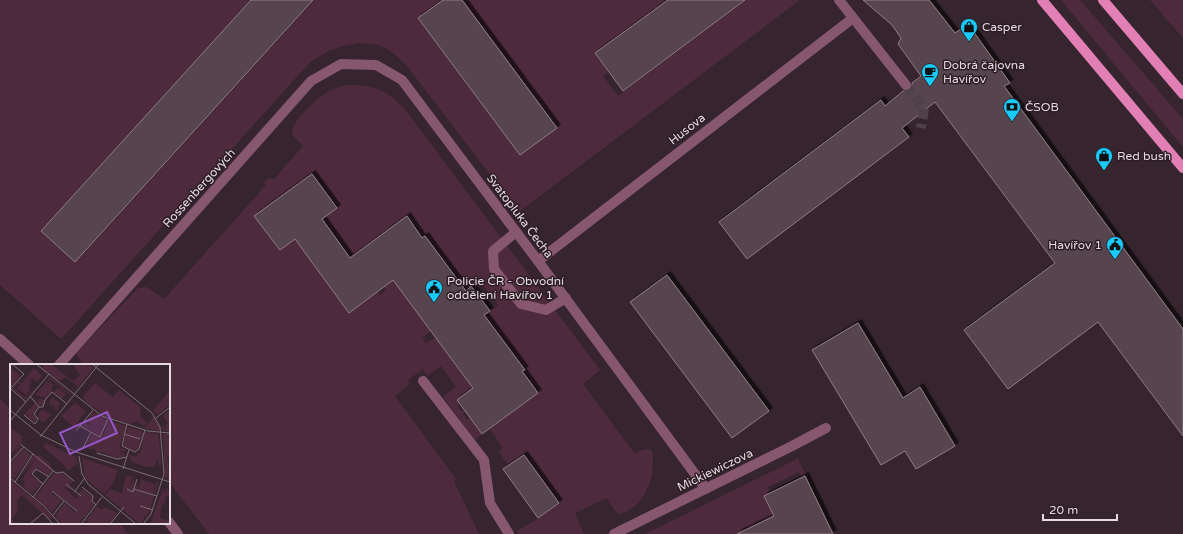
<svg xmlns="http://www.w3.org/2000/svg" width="1183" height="534" font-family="'Varela Round',sans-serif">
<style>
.green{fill:#4e2a3d}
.building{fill:#57454e;stroke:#8f7b85;filter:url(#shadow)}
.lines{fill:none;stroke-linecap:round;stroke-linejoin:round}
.minor-tunnel{stroke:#504049;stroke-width:10;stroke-dasharray:10 5;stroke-linecap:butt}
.minor{stroke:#875770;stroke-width:10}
.primary{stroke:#e280b5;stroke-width:10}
.labels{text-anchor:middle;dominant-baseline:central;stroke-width:3;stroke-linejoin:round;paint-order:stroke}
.poi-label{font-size:12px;fill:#e5dadf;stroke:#2c1c24;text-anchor:start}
.street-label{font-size:12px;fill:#e5dadf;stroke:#2c1c24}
.inset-road{fill:none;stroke:#7c6d75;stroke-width:1}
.view{fill:#9658c7;fill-opacity:0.15;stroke:#9658c7;stroke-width:2}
.inset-edge{fill:none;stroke:#e5dadf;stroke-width:2}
</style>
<defs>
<filter id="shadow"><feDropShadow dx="3.5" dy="-3.5" stdDeviation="0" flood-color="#0009"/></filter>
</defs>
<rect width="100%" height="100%" fill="#36252e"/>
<!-- green -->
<g class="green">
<path d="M0,0h669l-73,55 12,17 -5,4 15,20 128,-96h54l-280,211 -3,-1 -110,-144 -14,-13 -13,-8 -21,-2 -20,4 -10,4 -18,10 -249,277h-2l-60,-53z"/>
<path d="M1061,0h19l103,119v28z"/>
<path d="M1150,0h33v38z"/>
<path d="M346,85c28,0 38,3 58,23l196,262 -17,14 52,70 6,-4 7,-1 4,2c5,24 -7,56 -32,63l-5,-3 -8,-13 -32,15 9,21h-66v-4l21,-12 21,-15 -35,-48 -16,11 -10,-14 4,-4 -13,-19 49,-38 -15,-20 1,-1v-2l-40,-53 13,-10 -18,-24 -13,9 -41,-54 -3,1 -15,-21 -56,41 -29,-38 15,-12 -25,-33 -57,42 24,34 16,-11 54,73 27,-21 3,4 6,-5 -2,-3 10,-8 38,51 -10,8 4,5 11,-6 37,50 -16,19 3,5 3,-2 2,2 -3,3 4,6 4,-2 12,15 -8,7 -32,-43 13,-10 -15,-21 -14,10 -4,-7 -15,11 2,4 -15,12 61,83 -2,2 25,53h-270l-40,-52v-117h-86l-7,-12 62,-65 9,-1 17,12 102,-114 -2,-2c3,-4 5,-6 10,-4l29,-33c-3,-4 -10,-8 -11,-14 -2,-9 28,-37 37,-41 5,-3 12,-4 17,-6z"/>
<path d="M0,399l11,10v114h109l8,11h-128z"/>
<path d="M799,458v4l7,13 -4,3 -3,-6 -31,15 2,6 -5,3 10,20 -13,6 -2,-2 -5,2 1,3 -7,3 -1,-2 -5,2 1,3 -7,3h-92z"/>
</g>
<!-- building -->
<g class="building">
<path d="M251,0h62l-238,262 -34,-31z"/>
<path d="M443,0h19l95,128 -37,27 -102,-137z"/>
<path d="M668,0h77l-122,91 -28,-38z"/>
<path d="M863,0h66l26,33 13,-9 42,59 -6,3 179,243v107l-85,-114 -90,67 -44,-59 91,-67 -120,-161 -33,26 7,9 -162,122 -28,-37 162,-122 4,6 18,-15 7,-1 2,-3v-4l9,-7 -23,-32 3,-6 -9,-13z"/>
<path d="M312,174l25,34 -15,11 28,39 57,-42 15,22 3,-2 41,55 5,-5 19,25 -6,4 41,55 -3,1 16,22 -56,41 -25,-34 16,-12 -80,-108 -44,33 -54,-74 -15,11 -26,-34z"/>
<path d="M667,275l102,136 -37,27 -102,-136z"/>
<path d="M858,323l45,75 17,-11 35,59 -39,23 -11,-18 -24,14 -69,-115z"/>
<path d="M524,455l35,48 -21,15 -35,-49z"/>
<path d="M805,476l28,58h-96l37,-18 -10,-20z"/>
</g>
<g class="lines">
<!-- minor-tunnel -->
<path class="minor-tunnel" d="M906,85l18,24 -3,19"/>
<!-- minor -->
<g class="minor">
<path d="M839,0l67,85"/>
<path d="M516,232l-23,19 1,18 27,35 25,6 20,-12"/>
<path d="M538,261l315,-243"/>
<path d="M0,339l29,26"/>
<path d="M59,365l252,-284 30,-17 35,1 26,15 136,181 168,228"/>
<path d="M423,381l61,79 6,43 19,31"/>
<path d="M169,522l9,12"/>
<path d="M614,534l178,-88 34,-18"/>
</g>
<!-- primary -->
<g class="primary">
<path d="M1042,0l141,168"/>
<path d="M1103,0l80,94"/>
</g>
</g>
<!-- icons -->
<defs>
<symbol id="shop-pin" viewBox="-11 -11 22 30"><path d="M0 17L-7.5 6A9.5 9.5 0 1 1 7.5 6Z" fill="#19cafc" stroke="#2c1c24"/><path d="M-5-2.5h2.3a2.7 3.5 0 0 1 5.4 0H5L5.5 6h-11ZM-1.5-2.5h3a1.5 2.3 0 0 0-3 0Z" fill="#111"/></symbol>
<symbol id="cafe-pin" viewBox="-11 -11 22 30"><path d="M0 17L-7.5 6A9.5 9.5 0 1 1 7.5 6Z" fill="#19cafc" stroke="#2c1c24"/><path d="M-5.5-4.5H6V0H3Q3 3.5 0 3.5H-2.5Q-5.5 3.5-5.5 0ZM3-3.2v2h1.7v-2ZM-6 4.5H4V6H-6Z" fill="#111"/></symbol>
<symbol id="bank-pin" viewBox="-11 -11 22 30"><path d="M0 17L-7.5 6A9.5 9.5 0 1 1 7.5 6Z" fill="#19cafc" stroke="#2c1c24"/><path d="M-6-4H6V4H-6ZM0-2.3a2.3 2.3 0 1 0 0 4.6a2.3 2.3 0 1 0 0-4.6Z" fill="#111"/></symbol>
<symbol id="civic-pin" viewBox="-11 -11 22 30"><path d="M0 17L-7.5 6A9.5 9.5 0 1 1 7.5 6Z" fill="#19cafc" stroke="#2c1c24"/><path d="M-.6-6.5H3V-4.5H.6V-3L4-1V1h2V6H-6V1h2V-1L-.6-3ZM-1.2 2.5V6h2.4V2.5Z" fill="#111"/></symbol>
</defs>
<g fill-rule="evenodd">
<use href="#shop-pin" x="959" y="17" width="20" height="27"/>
<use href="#cafe-pin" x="920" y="62" width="20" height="27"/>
<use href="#bank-pin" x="1002" y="97" width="20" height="27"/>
<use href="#shop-pin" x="1094" y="146" width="20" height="27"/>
<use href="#civic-pin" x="1105" y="235" width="20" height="27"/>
<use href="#civic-pin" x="424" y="278" width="20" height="27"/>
</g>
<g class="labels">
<!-- poi labels -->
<g class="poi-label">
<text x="982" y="27">Casper</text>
<text x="943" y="65">Dobrá čajovna<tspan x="943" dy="14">Havířov</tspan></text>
<text x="1025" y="107">ČSOB</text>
<text x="1117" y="156">Red bush</text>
<text x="1102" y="245" text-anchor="end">Havířov 1</text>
<text x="447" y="281">Policie ČR - Obvodní<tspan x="447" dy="14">oddělení Havířov 1</tspan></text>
</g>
<!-- street labels -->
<g class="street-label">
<text transform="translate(687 129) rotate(-38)">Husova</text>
<text transform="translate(199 188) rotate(-48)">Rossenbergových</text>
<text transform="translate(520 216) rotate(53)">Svatopluka Čecha</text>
<text transform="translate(715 470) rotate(-26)">Mickiewiczova</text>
</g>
</g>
<!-- overview -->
<g transform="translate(10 364)">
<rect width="160" height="160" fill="#36252e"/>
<path d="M33,0h8l22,17 7,-6 -7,-11h16l4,4 -19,24 3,-6 -11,-9 -7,4 -17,-13zM0,3l10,9 -10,13zM24,4l8,8 -5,6 -5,-4 -2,2 2,2 -2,3 5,4 -10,11 -13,-12 10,-10 -3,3 3,2zM8,19l2,2 -3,3 9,7 4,-6 -1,-5 5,5 -9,9 -11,-10zM40,13l21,17 -1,1 -20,-16 -4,4 4,-1 4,3 -3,4 3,3 4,-4 8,6 -4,5 -10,-8 -6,7 -11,-3zM85,19l18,14 6,-7 22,18 -1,8 7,7 -3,3 -7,-5 -7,3 -22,-7 -22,-15 -3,-6zM160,26v14l-13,11 -4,-4zM42,33l8,6 -4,9 -1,-5 -6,-3 -3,-2 -3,4 -6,-2 3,-6 9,6zM23,34l5,8 -5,9 4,3 -2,4 -11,-8 11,-11 -3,-3 -10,12zM65,39l11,8 -12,16 -13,-11zM29,44l-4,7 5,3 -2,-3 4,-6 11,7 -2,-1 -8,8 -8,-8zM160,45v22h-7l-1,-5 4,3 -1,-4 3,-1 -5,-9zM82,48l15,8 -6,16 -19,-10 4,-5 -1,2 8,3 -6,-5zM144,52l6,11 -1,4 -15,-3zM98,57l19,5 -8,21 8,4h-9l8,3 -1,2 -8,2 -16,-6 -5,1 -1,-4h-7l3,-9 -6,8 7,-14 11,3zM0,63l13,10 -2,2 2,3 -5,3 4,3 -12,12 10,-13 -10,7zM118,63l16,5 -5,15 -4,4 -12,-5zM135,68l13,2 2,14 -4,-1 4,1 1,18h-2l-1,-9 -3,9 -9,1 -12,-4 -5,-5 1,-3 9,2 -3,-3 4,-1zM153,70h7v31l-1,-9h-2l3,23 -5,-1zM36,79l30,14 2,6 -10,8 -4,-6 -21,-18zM14,85l7,6 -17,24 -4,-3v-13zM23,92h7l10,8 2,6 -4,6 -11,-8 -6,8 11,7 -10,11 -10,-8 4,-3 -4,-3 13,-21 -15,18zM72,94l36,12 -5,13 -9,11 -19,-16zM44,109h8l11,8 -4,5 -3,-2 5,6 -8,-4 11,11 5,3 -3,-6 5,2 -3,-3 5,-4 9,8 -1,4 4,3 -17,20h-16l-7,-8 10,-13 9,9 3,-2 -24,-19 -1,3 10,6 -10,12 -17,-15zM116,111l7,2 -5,12 6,-10 1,11 19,6 -5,16 -9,12 -35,-29 5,-6 12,4zM131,115l13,5 -1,10 3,-12 2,1 -3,12 -20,-6 3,-8 -1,8 2,-1zM0,116l29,23 14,14 -3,3 -28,-25 -5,5 1,11 -6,8 3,5h-5zM153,124l2,5 1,-5 2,1 2,8 -4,-1 -2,9 -2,-1 -2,14 10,3v3h-22l3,-2zM87,142l5,4 2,-3 13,6 -7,11h-23l2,-5 -6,5z" fill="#4e2a3d" fill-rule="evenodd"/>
<path class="inset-road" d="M26,0l66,52 46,15 22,2M82,0l60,49 8,14 4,47 -13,40 -8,10M0,25l14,-15 -12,-10M1,25l15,13M20,32l9,11M0,46l31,25 35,17 94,30M14,51l11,9 3,-5 -4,-5 5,-7h4l2,-7 7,-8 15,12M146,54l14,-11M0,57l39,-47M117,60l-5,22 13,6 4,-3 6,-19M70,62l20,11 8,-18M66,67l17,-21M114,70l16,5M30,73l59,-73M73,84l8,-16M87,89l20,6 10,-2M23,90l23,19 7,-1 11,9M69,92l3,18 6,10 48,40M0,98l14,-15M113,105l6,-19M0,114l34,28 16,18M5,118l18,-28 -13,-10M33,120l-11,-10 4,-5 13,8M56,120l15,12M72,123l11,9 -1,5 4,4M117,125l6,3 4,-13M123,125l24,7M42,127l25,20M65,127l9,-12M23,133l20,-26M130,142l13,4M43,151l11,-14M20,160l13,-11 10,11M71,160l21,-27M100,160l14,-17"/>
<path class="view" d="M97,48l10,21 -47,21 -10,-21z"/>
<rect width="160" height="160" class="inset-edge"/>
</g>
<!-- scale -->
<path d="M1043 514v6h74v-6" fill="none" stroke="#e5dadf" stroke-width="2"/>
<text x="1049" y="514" font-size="12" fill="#e5dadf" stroke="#2c1c24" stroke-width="3" paint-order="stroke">20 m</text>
</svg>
